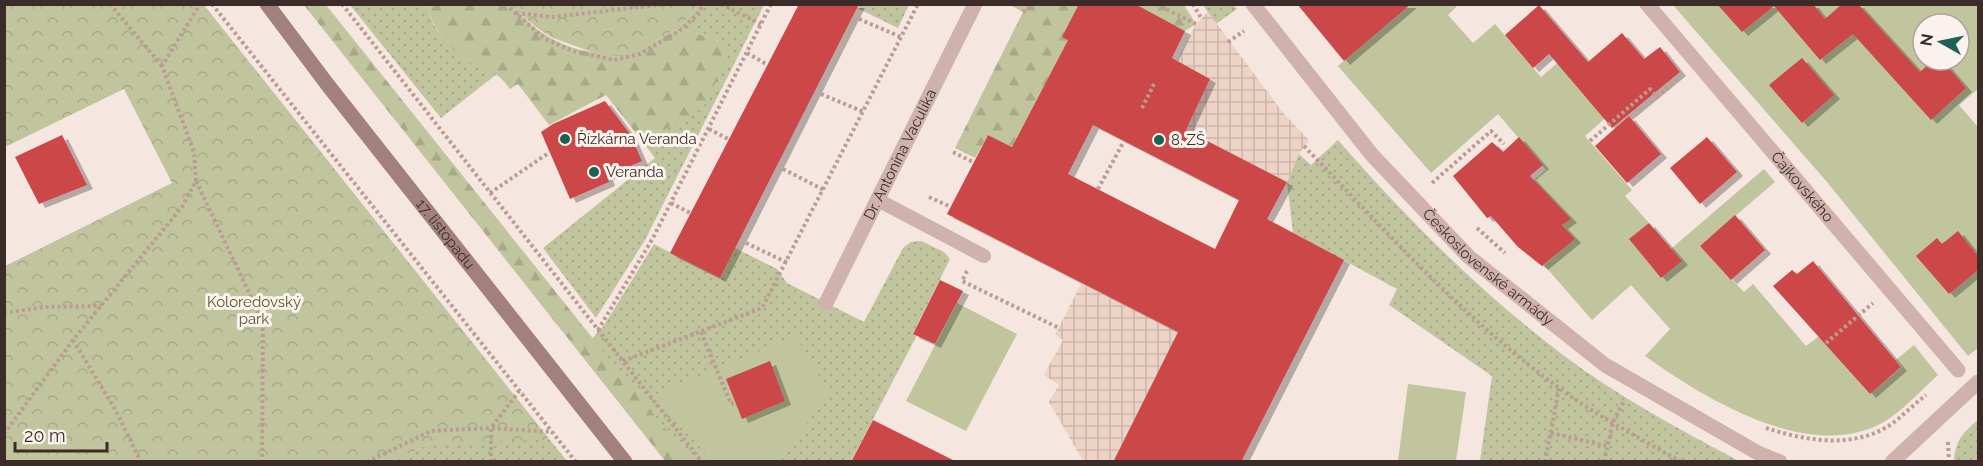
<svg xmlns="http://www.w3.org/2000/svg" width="1983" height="466" font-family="Raleway,sans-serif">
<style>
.grass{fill:url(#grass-dots)}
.forest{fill:url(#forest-firs)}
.park{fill:url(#park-crowns)}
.garden{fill:#c1c59e;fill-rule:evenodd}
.plaza{fill:url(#plaza-grid)}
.building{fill:#cc4746;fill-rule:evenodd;filter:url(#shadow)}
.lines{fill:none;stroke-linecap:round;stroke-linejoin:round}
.path{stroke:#ba9c95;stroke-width:4;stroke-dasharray:3 3;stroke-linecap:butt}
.lane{stroke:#ceb2ab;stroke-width:14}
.street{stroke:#ceb2ab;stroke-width:15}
.secondary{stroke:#a2807b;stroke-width:15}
.poi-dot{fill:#1d6054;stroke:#fbf2ed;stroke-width:2}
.labels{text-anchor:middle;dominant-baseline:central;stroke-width:6;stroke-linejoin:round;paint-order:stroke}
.poi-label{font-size:15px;fill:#3b2c2a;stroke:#fbf2ed;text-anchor:start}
.street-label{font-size:15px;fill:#3b2c2a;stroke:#fbf2ed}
.park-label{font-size:15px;fill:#555b2c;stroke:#fbf2ed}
</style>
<defs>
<pattern id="grass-dots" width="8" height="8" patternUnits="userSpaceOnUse" patternTransform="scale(1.5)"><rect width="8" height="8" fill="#c1c59e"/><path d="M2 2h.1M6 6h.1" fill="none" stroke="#a7a988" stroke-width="1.8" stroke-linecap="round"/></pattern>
<pattern id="forest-firs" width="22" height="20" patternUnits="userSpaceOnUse" patternTransform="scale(1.5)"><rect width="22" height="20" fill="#c1c59e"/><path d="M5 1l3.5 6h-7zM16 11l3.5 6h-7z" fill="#a7a988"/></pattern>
<pattern id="park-crowns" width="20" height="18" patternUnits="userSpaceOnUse" patternTransform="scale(1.5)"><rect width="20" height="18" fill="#c1c59e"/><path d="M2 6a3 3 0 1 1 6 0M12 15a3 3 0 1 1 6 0" fill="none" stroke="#a7a988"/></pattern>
<pattern id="plaza-grid" width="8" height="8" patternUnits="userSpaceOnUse" patternTransform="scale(1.5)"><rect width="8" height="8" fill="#edd3c6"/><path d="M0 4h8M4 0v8" fill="none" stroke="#ccb5aa"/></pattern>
<filter id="shadow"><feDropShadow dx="6" dy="4" stdDeviation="0" flood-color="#0004"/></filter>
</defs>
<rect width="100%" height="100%" fill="#f5e6e0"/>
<!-- grass -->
<g class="grass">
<path d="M856,4l53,1 -11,23 -43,-21z"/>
<path d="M350,5h77c6,34 40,57 71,68l-57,45z"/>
<path d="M698,5h66l-119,235 -49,78 -53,-70 112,-90 -20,-26 29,-2 55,-89 -40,-13z"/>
<path d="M1203,5h30l4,4 -21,15z"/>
<path d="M1338,140c68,78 142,152 225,215 54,41 116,74 176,106h-259l12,-85 -103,-71 8,-16 -104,-56 -6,-51 12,-28 12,11z"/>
<path d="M921,241l23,11 6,7 -37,74 4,2 -66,126h-185l-86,-110 23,-24 51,-83 66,34 15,-30 42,21 10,14 77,39 39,-74 8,-6z"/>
<path d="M1978,420v41h-24c1,-20 9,-29 24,-41z"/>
<path d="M509,439l41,1 17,21 -175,1 39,-19z"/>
</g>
<!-- forest -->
<g class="forest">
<path d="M304,5h22l365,456h-26z"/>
<path d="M427,5h83c10,7 18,18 28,25 50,34 91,27 141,-2l40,13 7,11 -3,15 -20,41 -39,22 -29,2 -29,-37 -57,30 -31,-41 -8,5c-16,-21 -18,-14 -38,-25 -19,-11 -41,-37 -45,-59z"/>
<path d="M1010,5h69l-11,35 -56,107 -24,-12 -13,23 -20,-10 68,-136z"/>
<path d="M1135,5h49l12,19 -11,7z"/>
</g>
<!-- park -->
<g class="park">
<path d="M5,4l199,1 346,435 -119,3 -39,19 -387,-1v-195l167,-83 -48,-94 -119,58z"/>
<path d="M510,5h188l-19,23 -51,27h-28l-47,-17 -16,-10z"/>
</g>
<!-- garden -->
<g class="garden">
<path d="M1459,4l-11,11 25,28 22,-19 46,53 21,-18 72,34 -49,43 47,54 -7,6 24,27 -19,16 21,27 113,-97 11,13 -75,64 44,46 9,-8 53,62 13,-10 51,58 32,-27 -6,-7 18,-15 24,30c-17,15 -36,37 -56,48 -74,40 -178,-25 -237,-67l25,-27 -39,-44 -39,35 -48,-55 30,-26 -12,-14 8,-6 -57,-22 33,-27 -48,-56 -67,59 -93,-107 71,-61z"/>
<path d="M1673,5h305v84l-19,16 19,22v221l-10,8 -141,-174zM1923,24h36v36h-36z"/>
<path d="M957,303l60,31 -51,97 -60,-30z"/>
<path d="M796,336l32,56 -47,70 -70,-1 -55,-67z"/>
<path d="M1408,384l58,8 -10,69h-58z"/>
</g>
<!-- plaza -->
<g class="plaza">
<path d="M1208,12l76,102 25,26 -10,14 -12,28 -101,-52 24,-51 -33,-18 19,-37z"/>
<path d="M1081,284l97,48 -65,129h-30l-34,-59 10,-17 -15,-10 19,-35 -8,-5z"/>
</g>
<!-- building -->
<g class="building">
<path d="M799,4h60l-139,274 -50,-25z"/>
<path d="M1079,4h56l50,27 -13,27 38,21 -24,51 101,52 -20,37 77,41 -103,202h-128l65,-130 -231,-118 41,-79 24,12 56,-107 -6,-3zM1093,125l146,75 -24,49 -147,-75z"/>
<path d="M1297,4h114l-67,57z"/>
<path d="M1717,4h96l12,15 17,-15h16l62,68 13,-12h9l24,28 -35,32 -78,-86 -33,26 -46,-54 -32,26z"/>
<path d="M1539,5l49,57 34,-29 22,26 16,-12 20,25 -68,56 -63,-74 -16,14 -28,-33z"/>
<path d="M1802,58l32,37 -32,28 -33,-38z"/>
<path d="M605,101l25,33 12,27 -35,15 2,6 -39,17 -29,-67 12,-8z"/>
<path d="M1629,116l32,38 -34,29 -32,-37z"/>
<path d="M62,135l25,50 -48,19 -24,-47z"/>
<path d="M1519,137l24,28 -13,11 41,43 -9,6 13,14 -33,27 -24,-19 -27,-31 -4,2 -34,-42 39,-34 11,10z"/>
<path d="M1707,137l30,35 -37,32 -30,-36z"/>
<path d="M1735,215l30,35 -34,30 -31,-34z"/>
<path d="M1649,223l33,38 -21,17 -32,-39z"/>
<path d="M1958,231l20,25v14l-29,24 -33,-38 21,-18 5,6z"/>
<path d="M1813,261l88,106 -31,27 -97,-108 19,-16 5,4z"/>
<path d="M940,280l23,11 -28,53 -22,-10z"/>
<path d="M770,361l15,40 -43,18 -16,-40z"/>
<path d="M873,420l84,42h-106z"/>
</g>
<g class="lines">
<!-- path -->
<g class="path">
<path d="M110,4l52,62"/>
<path d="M212,4l364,458"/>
<path d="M342,4l360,458"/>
<path d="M505,4l40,35 28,12 41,9 26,-6 39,-23 18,-16 7,-11"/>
<path d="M721,4l40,20"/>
<path d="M1156,4l40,20"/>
<path d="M1193,4l8,14"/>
<path d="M1023,12l12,-8"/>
<path d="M516,13l36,4 114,-13"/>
<path d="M859,19l42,18"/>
<path d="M1228,42l16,-11"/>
<path d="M747,53l21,12"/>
<path d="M821,94l43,18"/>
<path d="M1142,108l12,-24"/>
<path d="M709,129l19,10"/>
<path d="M1590,141l60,-52 7,8 23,-19"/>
<path d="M1304,146c81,84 160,173 255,242 38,28 81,50 122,74"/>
<path d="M953,152l20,10"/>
<path d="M783,169l41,21"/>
<path d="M196,181l67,141 -1,140"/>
<path d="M1432,183l59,-52 13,13"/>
<path d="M1098,189l26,-48"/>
<path d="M490,193l60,-41"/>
<path d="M929,197l22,10"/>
<path d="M671,203l19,10"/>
<path d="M1477,228l28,25"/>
<path d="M746,243l42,20"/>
<path d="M967,271l-5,10 97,47"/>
<path d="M4,313l40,-6 57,-1"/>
<path d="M598,330l55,-92 118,-234"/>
<path d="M701,332l30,72 4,-1"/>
<path d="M73,340l43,71 25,51"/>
<path d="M1826,343l47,-40"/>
<path d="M623,361l139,-53 156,-304"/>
<path d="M1766,428c38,12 83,21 121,-1 14,-9 26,-22 39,-32"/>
<path d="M1551,433l56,13"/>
<path d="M4,434l69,-94 109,-133 14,-26 -2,-29 -32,-86 38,-62"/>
<path d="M1948,442l1,20"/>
<path d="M367,462l64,-31 60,-3 61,4"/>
<path d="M491,462v-34l28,-37"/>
<path d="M1545,462l14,-74"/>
<path d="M1604,462l9,-40 11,-21"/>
</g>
<!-- lane -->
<path class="lane" d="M878,200l106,56"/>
<!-- street -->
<g class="street">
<path id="s1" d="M1253,4l119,151 97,102 136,108 153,88 22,9"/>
<path id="s2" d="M1647,4l311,366"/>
<path id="s3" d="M826,303l149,-299"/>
<path d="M1892,462l86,-80"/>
</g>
<!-- secondary -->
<path class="secondary" id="s4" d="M267,4l60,80 298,378"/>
</g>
<!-- markers -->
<g class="poi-dot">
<circle cx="565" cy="139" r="6"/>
<circle cx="1159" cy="140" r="6"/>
<circle cx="594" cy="172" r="6"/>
</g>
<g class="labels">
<!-- poi labels -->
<g class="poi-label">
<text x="577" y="139">Řízkárna Veranda</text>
<text x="1171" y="140">8. ZŠ</text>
<text x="606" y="172">Veranda</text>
</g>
<!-- street labels -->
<g class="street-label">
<text stroke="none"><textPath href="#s3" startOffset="166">Dr. Antonína Vaculíka</textPath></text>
<text stroke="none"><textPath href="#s2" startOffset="240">Čajkovského</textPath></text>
<text stroke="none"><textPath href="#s4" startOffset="291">17. listopadu</textPath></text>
<text stroke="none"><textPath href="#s1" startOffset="354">Československé armády</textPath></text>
</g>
<!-- park labels -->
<g class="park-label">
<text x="254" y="302">Koloredovský<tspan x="254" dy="17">park</tspan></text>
</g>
</g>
<!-- border -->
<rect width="1983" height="466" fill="none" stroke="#3b2c2a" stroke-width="12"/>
<!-- north arrow -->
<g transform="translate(1941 42) rotate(279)"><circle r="28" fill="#fbf2ed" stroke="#aea39f" stroke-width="1.5"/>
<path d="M0-4.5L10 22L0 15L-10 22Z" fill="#1d6054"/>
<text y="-9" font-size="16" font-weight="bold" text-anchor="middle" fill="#3b2c2a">N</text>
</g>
<!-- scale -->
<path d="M15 442v9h92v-9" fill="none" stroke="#3b2c2a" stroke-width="3"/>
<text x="24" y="442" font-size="18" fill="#3b2c2a" stroke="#fbf2ed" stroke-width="4.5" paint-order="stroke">20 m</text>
</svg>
